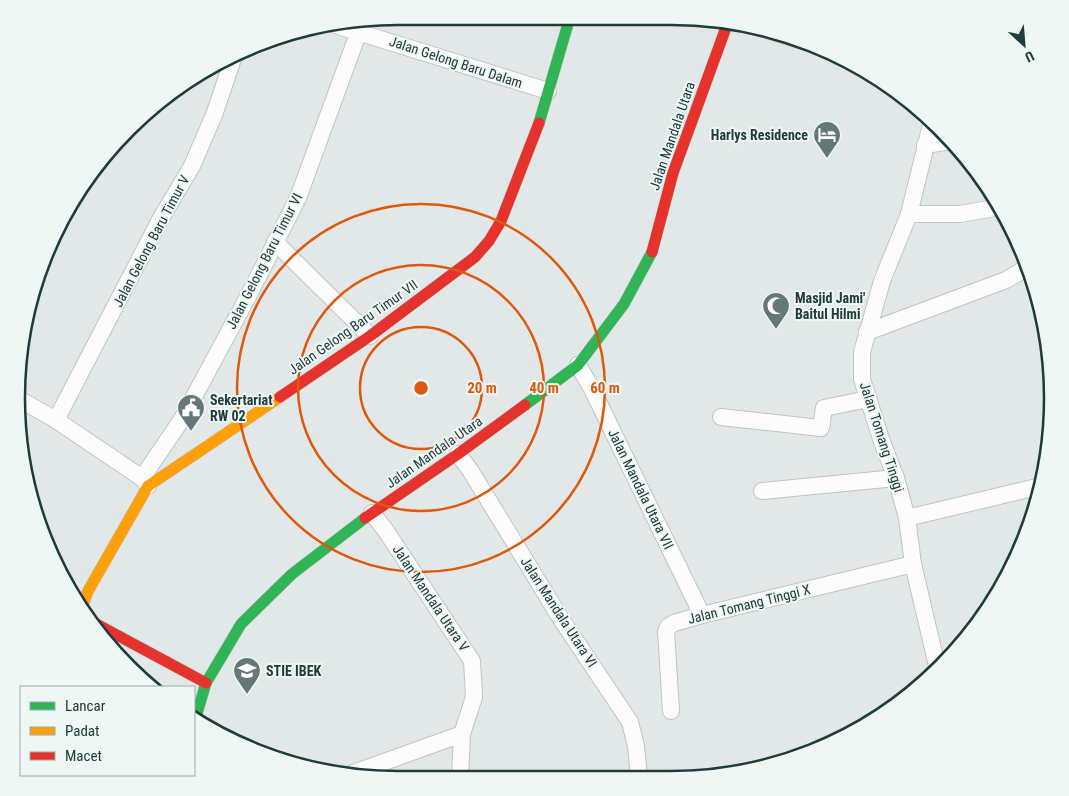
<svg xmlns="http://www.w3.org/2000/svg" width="1069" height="796" font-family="'Roboto Condensed',sans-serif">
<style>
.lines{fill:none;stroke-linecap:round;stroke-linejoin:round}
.street-casing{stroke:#bfc5c4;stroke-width:18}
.fast-casing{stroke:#bec6c5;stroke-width:12}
.slow-casing{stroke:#bec6c5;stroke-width:12}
.jam-casing{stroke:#bec6c5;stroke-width:12}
.street{stroke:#fbfcfb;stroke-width:16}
.fast{stroke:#30b455;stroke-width:11}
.slow{stroke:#ff9f0a;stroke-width:11}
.jam{stroke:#e5322d;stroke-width:11}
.ring{fill:none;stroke:#de580e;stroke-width:2.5}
.labels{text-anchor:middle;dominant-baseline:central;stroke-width:4;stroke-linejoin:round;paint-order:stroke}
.street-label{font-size:14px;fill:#203b3b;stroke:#eff7f5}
.poi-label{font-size:14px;font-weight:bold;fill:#203b3b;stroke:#eff7f5;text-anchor:start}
.rim{fill:none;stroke:#203b3b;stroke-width:2.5}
.centre{fill:#de580e;stroke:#eff7f5;stroke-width:2.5}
.ring-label{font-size:15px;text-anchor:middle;font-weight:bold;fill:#de580e;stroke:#eff7f5;stroke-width:4;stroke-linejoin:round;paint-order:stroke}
</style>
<rect width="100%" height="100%" fill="#e2e8e7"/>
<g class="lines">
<defs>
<g id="street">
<path d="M335,25l213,66"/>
<path d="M932,121l-23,93 -27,67 -20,71v27l20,63 14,36 11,40 6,46 25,106"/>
<path d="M925,145l27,-4"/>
<path d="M909,214h51l40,-7"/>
<path d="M275,242l95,94"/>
<path d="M867,332l139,-52 22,-13"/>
<path d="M578,365l14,24 110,226"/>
<path d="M19,399l37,21 86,58 6,8"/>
<path d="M721,417l100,11 3,-20 44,-9"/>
<path d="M56,420l105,-202 31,-52 22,-51 20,-59"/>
<path d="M458,454l12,16 91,149 69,103 6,24 3,31"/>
<path d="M142,478l40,-59 70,-130 46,-91 61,-167"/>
<path d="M762,491l134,-13"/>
<path d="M372,513l14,18 86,130 2,36 -12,37 -2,43"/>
<path d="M907,518l134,-32"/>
<path d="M671,711l-5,-79 2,-5 6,-4 28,-8 211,-51"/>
<path d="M345,776l117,-42"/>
</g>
<g id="fast">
<path d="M539,123l31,-106"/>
<path d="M525,405l53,-40 46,-61 28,-52"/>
<path d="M195,720l11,-37 35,-59 51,-50 73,-56"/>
</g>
<g id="slow">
<path d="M741,25l61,19"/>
<path d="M81,610l7,-19 60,-105 132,-89"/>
</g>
<g id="jam">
<path d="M652,252l21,-79 55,-151"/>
<path d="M280,397l90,-61 105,-79 14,-16 12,-20 38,-98"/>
<path d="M365,518l93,-64 67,-49"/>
<path d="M89,620l117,63"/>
</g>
</defs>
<!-- street casing -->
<use href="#street" class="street-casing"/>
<!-- fast casing -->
<use href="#fast" class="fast-casing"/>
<!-- slow casing -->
<use href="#slow" class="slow-casing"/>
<!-- jam casing -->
<use href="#jam" class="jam-casing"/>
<!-- street -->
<use href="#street" class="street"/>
<!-- fast -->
<use href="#fast" class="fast"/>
<!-- slow -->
<use href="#slow" class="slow"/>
<!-- jam -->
<use href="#jam" class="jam"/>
</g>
<!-- distance rings -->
<g class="ring">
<circle cx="421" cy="388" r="61"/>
<circle cx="421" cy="388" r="123"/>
<circle cx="421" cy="388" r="184"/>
</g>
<!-- icons -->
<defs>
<symbol id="hotel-pin" viewBox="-11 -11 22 30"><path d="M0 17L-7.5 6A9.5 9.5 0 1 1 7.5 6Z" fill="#647877" stroke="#eff7f5"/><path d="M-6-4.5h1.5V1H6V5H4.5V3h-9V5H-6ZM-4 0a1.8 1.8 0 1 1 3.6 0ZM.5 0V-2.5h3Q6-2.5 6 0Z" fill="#fff"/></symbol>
<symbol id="mosque-pin" viewBox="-11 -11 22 30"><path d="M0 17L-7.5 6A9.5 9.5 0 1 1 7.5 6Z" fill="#647877" stroke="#eff7f5"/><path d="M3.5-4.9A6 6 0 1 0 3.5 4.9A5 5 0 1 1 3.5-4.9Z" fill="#fff"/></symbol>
<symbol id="civic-pin" viewBox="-11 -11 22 30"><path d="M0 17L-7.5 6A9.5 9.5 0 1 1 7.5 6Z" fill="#647877" stroke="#eff7f5"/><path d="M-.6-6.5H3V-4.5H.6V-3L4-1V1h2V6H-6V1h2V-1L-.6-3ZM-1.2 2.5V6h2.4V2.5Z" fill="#fff"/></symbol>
<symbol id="university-pin" viewBox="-11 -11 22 30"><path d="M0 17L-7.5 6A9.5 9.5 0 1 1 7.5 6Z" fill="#647877" stroke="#eff7f5"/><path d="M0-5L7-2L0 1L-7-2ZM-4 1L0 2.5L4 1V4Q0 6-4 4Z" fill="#fff"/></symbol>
</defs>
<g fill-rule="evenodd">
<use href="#hotel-pin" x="811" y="119" width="32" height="43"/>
<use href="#mosque-pin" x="760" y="290" width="32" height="43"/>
<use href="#civic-pin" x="175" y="392" width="32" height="43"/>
<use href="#university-pin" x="231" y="655" width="32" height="43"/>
</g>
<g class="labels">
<!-- street labels -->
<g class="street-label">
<text transform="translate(456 62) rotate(18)">Jalan Gelong Baru Dalam</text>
<text transform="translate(672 136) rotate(-71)">Jalan Mandala Utara</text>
<text transform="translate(151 241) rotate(-62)">Jalan Gelong Baru Timur V</text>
<text transform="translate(264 261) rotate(-63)">Jalan Gelong Baru Timur VI</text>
<text transform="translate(353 327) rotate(-35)">Jalan Gelong Baru Timur VII</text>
<text transform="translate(882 437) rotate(72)">Jalan Tomang Tinggi</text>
<text transform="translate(434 452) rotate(-35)">Jalan Mandala Utara</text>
<text transform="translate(641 489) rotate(64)">Jalan Mandala Utara VII</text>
<text transform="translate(431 598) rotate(56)">Jalan Mandala Utara V</text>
<text transform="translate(749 604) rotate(-14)">Jalan Tomang Tinggi X</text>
<text transform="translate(559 612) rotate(57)">Jalan Mandala Utara VI</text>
</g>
<!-- poi labels -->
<g class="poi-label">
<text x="808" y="135" text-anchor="end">Harlys Residence</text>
<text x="795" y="298">Masjid Jami'<tspan x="795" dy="16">Baitul Hilmi</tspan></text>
<text x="210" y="400">Sekertariat<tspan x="210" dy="16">RW 02</tspan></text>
<text x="266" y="671">STIE IBEK</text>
</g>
</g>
<!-- crop -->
<path d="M0 0H1069V796H0ZM398 25H671A373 373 0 0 1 1044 398V398A373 373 0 0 1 671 771H398A373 373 0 0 1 25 398V398A373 373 0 0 1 398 25Z" fill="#eff7f5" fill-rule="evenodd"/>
<path class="rim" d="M398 25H671A373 373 0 0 1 1044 398V398A373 373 0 0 1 671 771H398A373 373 0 0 1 25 398V398A373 373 0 0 1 398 25Z"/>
<circle cx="421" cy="388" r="8" class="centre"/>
<g class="ring-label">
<text x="482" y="393">20 m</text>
<text x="544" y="393">40 m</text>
<text x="605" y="393">60 m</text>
</g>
<!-- legend -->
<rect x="20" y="686" width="175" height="90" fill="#eff7f5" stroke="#9cacab"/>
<rect x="30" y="702" width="25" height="8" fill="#30b455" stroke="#9cacab"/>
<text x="65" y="711" font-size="15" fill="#203b3b">Lancar</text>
<rect x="30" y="727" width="25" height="8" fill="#ff9f0a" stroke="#9cacab"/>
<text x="65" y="736" font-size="15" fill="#203b3b">Padat</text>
<rect x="30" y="752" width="25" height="8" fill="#e5322d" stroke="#9cacab"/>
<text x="65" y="761" font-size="15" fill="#203b3b">Macet</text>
<!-- north arrow -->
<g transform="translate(1024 45) rotate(154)" stroke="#eff7f5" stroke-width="4" paint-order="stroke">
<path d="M0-4L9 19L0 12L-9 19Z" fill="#203b3b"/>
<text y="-8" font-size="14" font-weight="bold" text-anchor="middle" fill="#203b3b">U</text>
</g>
</svg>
